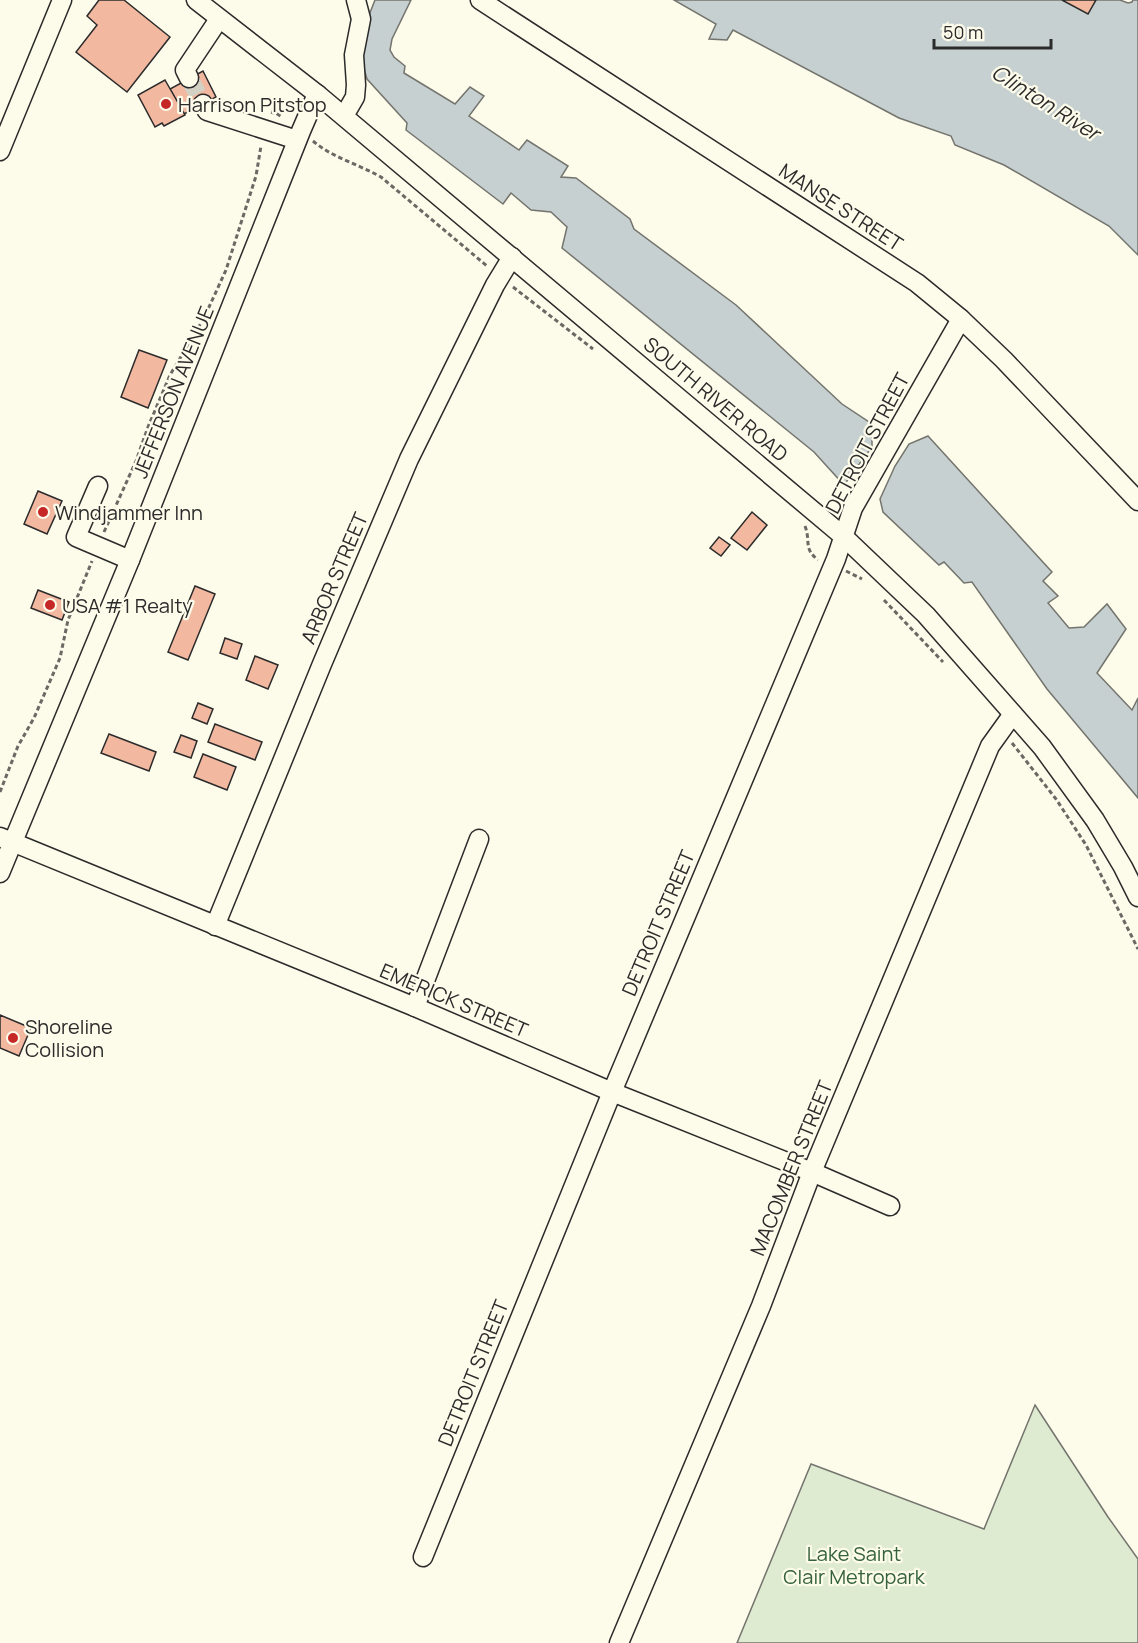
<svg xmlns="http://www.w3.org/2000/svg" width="1138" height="1643" font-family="Manrope,sans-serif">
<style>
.green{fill:#deebd1;stroke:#74746e;stroke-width:1.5}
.water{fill:#c7d0d0;stroke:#74746e;stroke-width:1.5}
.building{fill:#f2b8a0;stroke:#2b2b2b;stroke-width:1.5}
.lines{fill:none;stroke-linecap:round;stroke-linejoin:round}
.minor-tunnel{stroke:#d3d1c4;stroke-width:18;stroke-dasharray:18 9;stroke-linecap:butt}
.minor-casing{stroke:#2b2b2b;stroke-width:21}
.path{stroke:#6a6964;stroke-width:3;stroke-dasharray:4.5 3;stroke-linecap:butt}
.minor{stroke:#fdfbea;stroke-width:18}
.poi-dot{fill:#c62828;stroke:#fdfbea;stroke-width:2}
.labels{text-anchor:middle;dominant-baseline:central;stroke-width:4.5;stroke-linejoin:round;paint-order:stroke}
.poi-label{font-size:20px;fill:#2b2b2b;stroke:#fdfbea;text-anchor:start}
.street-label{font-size:20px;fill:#2b2b2b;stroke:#fdfbea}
.park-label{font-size:20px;fill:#34623c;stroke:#fdfbea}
.water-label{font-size:21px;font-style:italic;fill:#2b2b2b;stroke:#fdfbea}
</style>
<rect width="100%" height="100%" fill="#fdfbea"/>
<!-- green -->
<path class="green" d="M1035,1405l73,112 30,42v84h-401l74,-179 173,65z"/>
<!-- water -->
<g class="water">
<path d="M375,0h36l-19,39 -2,11 4,7 11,9 -1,7 51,31 15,-17 14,9 -15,20 50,34 8,-10 41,26 -7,11 15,1 54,41 4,10 102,76 106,99 30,20v23l-28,38 -30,-33 -252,-204 5,-21 -16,-15 -20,-2 -20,-17 -8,11 -97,-74 1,-7 -40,-44 -7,-24 2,-22z"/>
<path d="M674,0h446l8,3 4,-1 1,-2h5v255l-29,-29 -105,-61 -49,-20 -4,-9 -52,-18 -166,-88 -6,10 -18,-1 7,-15z"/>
<path d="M928,436l124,136 -9,9 15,15 -10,7 21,25 15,-1 23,-23 19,25 -29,44 35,37 6,-12v100l-91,-109 -75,-107 -8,1 -20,-21 -5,3 -56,-53 -3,-13 15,-33 14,-22z"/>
</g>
<!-- building -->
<g class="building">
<path d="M99,0h25l46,37 -43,55 -51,-40 21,-27 -10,-9z"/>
<path d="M1062,0h34l-8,14z"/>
<path d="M203,71l13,26 -32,17 -14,-25z"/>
<path d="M165,80l20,35 -21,11 -2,-3 -7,4 -17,-32z"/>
<path d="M139,350l28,10 -19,48 -27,-11z"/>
<path d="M38,491l24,10 -15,33 -23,-10z"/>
<path d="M752,512l15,13 -20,25 -16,-12z"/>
<path d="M719,537l11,8 -9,11 -11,-8z"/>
<path d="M195,586l20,8 -27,66 -20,-8z"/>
<path d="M38,590l31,12 -7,18 -31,-12z"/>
<path d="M225,638l17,6 -5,15 -17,-6z"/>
<path d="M255,656l23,9 -10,24 -22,-9z"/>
<path d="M198,703l15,6 -6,15 -15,-6z"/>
<path d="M215,724l47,18 -7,18 -47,-18z"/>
<path d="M109,734l47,18 -7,19 -48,-18z"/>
<path d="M181,735l16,6 -6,17 -17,-6z"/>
<path d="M203,754l33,13 -9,23 -33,-13z"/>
<path d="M0,1015l31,13 -12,28 -19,-8z"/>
</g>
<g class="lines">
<!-- minor-tunnel -->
<path class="minor-tunnel" d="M189,78l14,26"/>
<defs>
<g id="minor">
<path d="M196,0l121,94 526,442 83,79 116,132 53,73 28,47 15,30"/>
<path d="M480,0l437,283 44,36 43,41 134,141"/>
<path d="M189,78l-4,-8 34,-51"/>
<path d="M203,104l4,7 90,29"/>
<path d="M344,116l11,-19 1,-12 -2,-30 7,-36 -5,-19"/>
<path d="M0,151l62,-151"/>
<path d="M98,486l-22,51 54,23"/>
<path d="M0,837l415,170 197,85 200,80 78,34"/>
<path d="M0,873l130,-313 171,-429 16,-37"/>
<path d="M215,926l107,-262 87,-205 86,-174 17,-28"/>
<path d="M415,1007l64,-168"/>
<path d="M423,1557l189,-465 224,-533 17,-51 108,-189"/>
<path d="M619,1643l142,-337 51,-134 178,-426 23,-32"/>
</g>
</defs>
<!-- minor casing -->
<use href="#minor" class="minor-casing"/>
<!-- path -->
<g class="path">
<path d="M272,114l1,-3 9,6"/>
<path d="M313,141c20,17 45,23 68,36l106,89"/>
<path d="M513,287l80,62"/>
<path d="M805,526c6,16 -2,22 13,34"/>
<path d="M104,532l32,-71 12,-34 22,-52 34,-57 22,-48 30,-94 5,-30"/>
<path d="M846,571l16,8"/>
<path d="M884,600l59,62"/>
<path d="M1012,743l44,56 30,46 52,104"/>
<path d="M0,792l18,-46 16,-28 26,-60 8,-38 24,-59"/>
</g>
<!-- minor -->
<use href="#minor" class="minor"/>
</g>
<!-- markers -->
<g class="poi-dot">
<circle cx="166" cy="104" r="6"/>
<circle cx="43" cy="512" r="6"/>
<circle cx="50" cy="605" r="6"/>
<circle cx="13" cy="1038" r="6"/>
</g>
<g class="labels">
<!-- poi labels -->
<g class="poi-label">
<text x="178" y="104">Harrison Pitstop</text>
<text x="55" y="512">Windjammer Inn</text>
<text x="62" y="605">USA #1 Realty</text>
<text x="25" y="1026">Shoreline<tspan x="25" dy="23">Collision</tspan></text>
</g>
<!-- street labels -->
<g class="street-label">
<text transform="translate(841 207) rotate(33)">MANSE STREET</text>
<text transform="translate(173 392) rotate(-68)">JEFFERSON AVENUE</text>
<text transform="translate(716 399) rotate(40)">SOUTH RIVER ROAD</text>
<text transform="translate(867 443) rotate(-62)">DETROIT STREET</text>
<text transform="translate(334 578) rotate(-67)">ARBOR STREET</text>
<text transform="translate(658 923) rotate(-67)">DETROIT STREET</text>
<text transform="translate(454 1000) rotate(23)">EMERICK STREET</text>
<text transform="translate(791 1168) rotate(-68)">MACOMBER STREET</text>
<text transform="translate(473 1373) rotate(-68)">DETROIT STREET</text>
</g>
<!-- park labels -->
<g class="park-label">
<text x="854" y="1553">Lake Saint<tspan x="854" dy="23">Clair Metropark</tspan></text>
</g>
<!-- water labels -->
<g class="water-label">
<text transform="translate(1046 102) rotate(32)">Clinton River</text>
</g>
</g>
<!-- scale -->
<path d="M934 39v9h117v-9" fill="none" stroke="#2b2b2b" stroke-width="3"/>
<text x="943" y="39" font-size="18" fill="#2b2b2b" stroke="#fdfbea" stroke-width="4.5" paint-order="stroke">50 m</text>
</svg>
